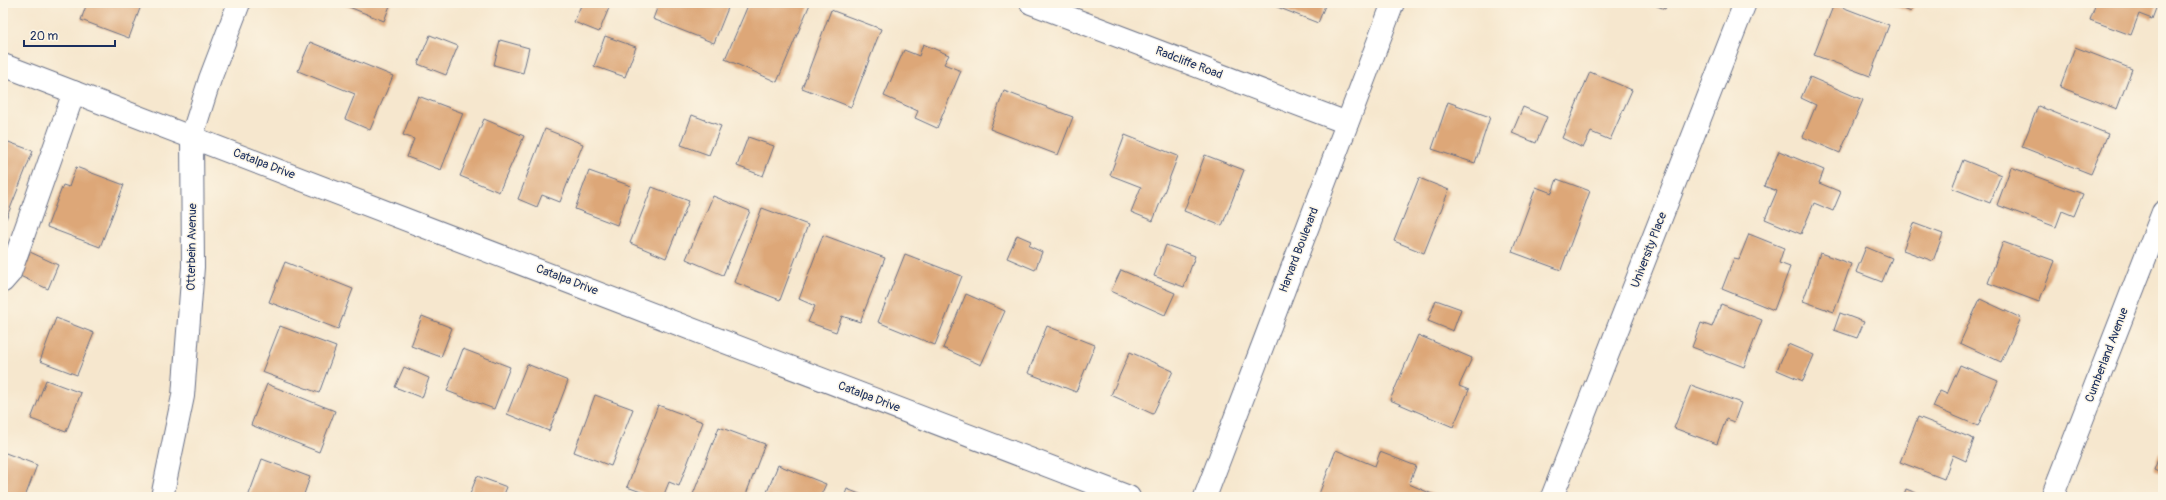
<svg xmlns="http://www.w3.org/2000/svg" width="2166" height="500" font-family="Pangolin,sans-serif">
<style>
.building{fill:#dda778}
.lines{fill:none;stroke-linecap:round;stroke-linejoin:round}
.minor-casing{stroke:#686f85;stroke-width:24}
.minor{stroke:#fff;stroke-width:22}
.labels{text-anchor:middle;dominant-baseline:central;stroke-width:3;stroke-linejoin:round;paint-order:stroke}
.street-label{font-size:12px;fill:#1b2f5e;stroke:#fcf5e5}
</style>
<rect width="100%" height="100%" fill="#fcf5e5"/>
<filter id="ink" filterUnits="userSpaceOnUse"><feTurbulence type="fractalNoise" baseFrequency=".025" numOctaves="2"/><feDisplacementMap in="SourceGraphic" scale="8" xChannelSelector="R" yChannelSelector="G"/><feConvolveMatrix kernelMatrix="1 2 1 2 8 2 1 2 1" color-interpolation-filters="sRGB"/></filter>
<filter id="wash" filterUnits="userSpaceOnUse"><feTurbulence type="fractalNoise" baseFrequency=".012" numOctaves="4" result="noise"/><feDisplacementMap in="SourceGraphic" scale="16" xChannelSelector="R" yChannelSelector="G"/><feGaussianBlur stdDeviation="0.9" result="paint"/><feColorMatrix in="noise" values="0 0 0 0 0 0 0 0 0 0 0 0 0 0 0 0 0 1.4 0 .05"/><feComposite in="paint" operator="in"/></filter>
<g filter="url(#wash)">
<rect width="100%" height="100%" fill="#f6e7ce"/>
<g id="blocks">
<!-- building -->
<g class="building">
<path d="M87,3h55l-13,35 -48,-18z"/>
<path d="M339,3h52l-7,18z"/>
<path d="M582,3h29l-12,29 -25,-10z"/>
<path d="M659,3h71l-16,40 -61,-24z"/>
<path d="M749,3l61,1 -33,78 -52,-23z"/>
<path d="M1267,3h59l-8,20z"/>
<path d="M1649,3h18l-2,6z"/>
<path d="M1889,3h26l-4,9z"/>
<path d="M2096,3h62l-6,16 -13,-5 -8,21 -41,-15z"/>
<path d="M1834,4l55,21 -19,51 -56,-21z"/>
<path d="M831,10l50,19 -30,78 -49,-19z"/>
<path d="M430,35l28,11 -12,29 -28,-11z"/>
<path d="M605,36l31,11 -11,30 -31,-11z"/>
<path d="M500,40l29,8 -6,25 -29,-8z"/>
<path d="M310,42l83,34 -23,54 -25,-11 10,-25 -57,-23z"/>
<path d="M923,44l26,11 -5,9 17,7 -24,57 -22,-10 3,-7 -34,-15 20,-46 15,6z"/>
<path d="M2075,47l57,22 -15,40 -57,-22z"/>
<path d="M1590,72l42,18 -22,50 -19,-8 -8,16 -21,-10z"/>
<path d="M1810,77l53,23 -23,53 -37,-16 13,-32 -15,-7z"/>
<path d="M1004,91l69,26 -15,38 -68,-26z"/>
<path d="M418,96l45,17 -22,57 -34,-13 7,-18 -11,-4z"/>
<path d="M1448,102l42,15 -15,46 -43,-14z"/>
<path d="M2038,106l70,28 -17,40 -69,-27z"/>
<path d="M1523,107l24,10 -11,26 -24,-10z"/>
<path d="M692,115l29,11 -12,29 -28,-10z"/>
<path d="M484,119l40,17 -25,56 -39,-16z"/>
<path d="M545,129l38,15 -23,58 -18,-7 -5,12 -19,-8z"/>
<path d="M1125,135l53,21 -25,65 -22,-9 10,-25 -31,-12z"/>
<path d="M748,137l26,9 -11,30 -26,-10z"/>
<path d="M3,140l30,11 -27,68 -3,-1z"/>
<path d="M1779,151l45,19 -5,13 22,9 -8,19 -19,-8 -13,31 -36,-15 12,-28 -13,-5z"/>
<path d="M1205,155l39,15 -22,56 -38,-15z"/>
<path d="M1963,160l38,15 -11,28 -38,-15z"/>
<path d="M76,167l48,18 -24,62 -53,-20 16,-42 6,2z"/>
<path d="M2011,167l72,27 -9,22 -12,-5 -6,16 -59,-22z"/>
<path d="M589,171l42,15 -14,39 -42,-16z"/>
<path d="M1419,178l30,12 -25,63 -30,-12z"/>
<path d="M1557,179l33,12 -29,79 -49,-18 24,-65 16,6z"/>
<path d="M652,187l37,14 -23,57 -36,-15z"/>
<path d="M713,196l37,15 -27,64 -37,-16z"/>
<path d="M762,208l46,17 -28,75 -46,-18z"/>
<path d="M1913,223l30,11 -10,27 -30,-11z"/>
<path d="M1749,234l35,14 -5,15 11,4 -16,43 -52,-21 12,-31 5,1z"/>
<path d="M823,235l62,23 -25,64 -18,-6 -6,16 -28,-10 7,-16 -16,-7z"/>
<path d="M1017,235l14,6 -2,5 13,6 -7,18 -28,-12z"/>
<path d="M2003,242l52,19 -16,41 -51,-19z"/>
<path d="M1166,245l29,11 -11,31 -30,-11z"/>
<path d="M1866,247l26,11 -10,24 -26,-10z"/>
<path d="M30,252l28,13 -10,24 -28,-13z"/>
<path d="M1820,253l31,11 -17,48 -31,-11z"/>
<path d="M905,254l57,22 -27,69 -57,-23z"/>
<path d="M285,262l68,27 -15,40 -69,-27z"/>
<path d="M1121,270l54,23 -10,22 -54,-24z"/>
<path d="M966,294l39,17 -24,54 -38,-17z"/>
<path d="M1980,299l41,19 -20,44 -41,-19z"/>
<path d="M1436,300l25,9 -8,22 -25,-10z"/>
<path d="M1721,304l41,16 -18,47 -52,-20 9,-24 11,4z"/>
<path d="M1840,313l24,9 -7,16 -23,-8z"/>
<path d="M422,316l30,12 -11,29 -30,-11z"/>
<path d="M56,318l38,15 -17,42 -37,-14z"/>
<path d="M280,326l56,21 -17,46 -57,-21z"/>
<path d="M1047,326l48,19 -19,47 -48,-19z"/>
<path d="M1418,335l54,23 -13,28 10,4 -16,37 -63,-27z"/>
<path d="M1788,344l26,11 -11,26 -26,-11z"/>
<path d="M463,349l47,18 -16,42 -47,-18z"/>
<path d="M1130,352l43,19 -20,43 -42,-19z"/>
<path d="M527,364l41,17 -19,50 -42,-17z"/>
<path d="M1960,365l38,16 -20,45 -45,-19 7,-16 7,3z"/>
<path d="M404,367l25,11 -7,20 -27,-11z"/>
<path d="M46,380l35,13 -15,39 -35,-13z"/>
<path d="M267,384l68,27 -16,41 -68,-27z"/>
<path d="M1691,385l50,18 -7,19 -8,-3 -9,25 -43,-16z"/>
<path d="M595,395l38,14 -22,57 -37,-14z"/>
<path d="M658,405l45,17 -24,64 -10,-4 -6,15h-8l-28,-10z"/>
<path d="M1918,417l56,22 -8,22 -13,-6 -9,24 -44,-17z"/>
<path d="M719,427l46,17 -20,53h-53z"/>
<path d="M2163,446v28l-9,-4z"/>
<path d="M1336,450l39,16 5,-14 36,14 -7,18 30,13h-112l-8,-3z"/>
<path d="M3,452l34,13 -12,32 -22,-1z"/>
<path d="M262,459l48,18 -7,20h-55z"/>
<path d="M778,465l48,19 -6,13h-55z"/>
<path d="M477,476l30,11 -4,10h-34z"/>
<path d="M847,489l20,8h-23z"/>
<path d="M1906,489l21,8h-24z"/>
</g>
</g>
</g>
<g filter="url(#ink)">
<use href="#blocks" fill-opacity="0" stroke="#686f85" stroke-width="1"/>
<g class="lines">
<defs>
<g id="minor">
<path d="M1031,3l316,120"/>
<path d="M3,65l1126,432"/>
<path d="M3,281l7,-8 64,-181"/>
<path d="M162,497l21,-101 10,-129 -1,-131 18,-57 29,-76"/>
<path d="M1205,497l188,-494"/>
<path d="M1552,497l193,-494"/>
<path d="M2052,497l111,-285"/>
</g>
</defs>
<!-- minor casing -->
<use href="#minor" class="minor-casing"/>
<!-- minor -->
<use href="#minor" class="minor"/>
</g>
</g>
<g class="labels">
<!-- street labels -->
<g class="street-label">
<text transform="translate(1189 63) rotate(21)">Radcliffe Road</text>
<text transform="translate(264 164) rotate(21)">Catalpa Drive</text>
<text transform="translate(192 247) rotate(-89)">Otterbein Avenue</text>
<text transform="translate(1299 250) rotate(-69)">Harvard Boulevard</text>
<text transform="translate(1649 250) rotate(-69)">University Place</text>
<text transform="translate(567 280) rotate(21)">Catalpa Drive</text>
<text transform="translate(2107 355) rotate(-69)">Cumberland Avenue</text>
<text transform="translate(869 397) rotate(21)">Catalpa Drive</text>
</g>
</g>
<!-- margin -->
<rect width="2166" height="500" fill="none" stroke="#fcf5e5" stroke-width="16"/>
<!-- scale -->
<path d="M24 40v6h91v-6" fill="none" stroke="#1b2f5e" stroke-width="2"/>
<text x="30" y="40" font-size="12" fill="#1b2f5e" stroke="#fcf5e5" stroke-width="3" paint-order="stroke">20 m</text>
</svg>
